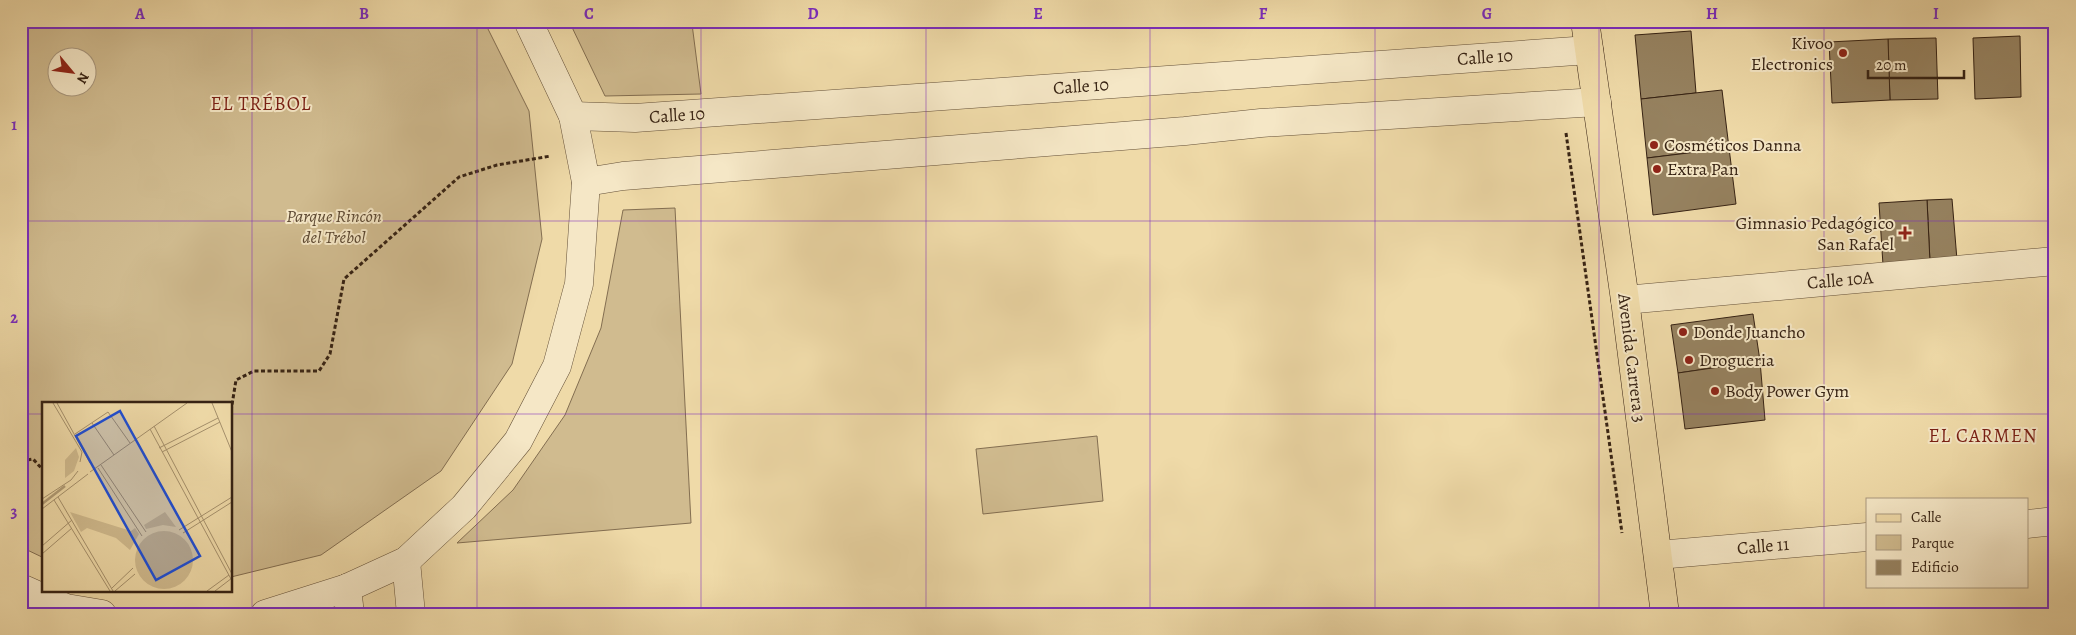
<svg xmlns="http://www.w3.org/2000/svg" width="2076" height="635" font-family="Alegreya,serif">
<style>
.green{fill:#d0bb8f;stroke:#836e51;fill-rule:evenodd}
.building{fill:#968260;stroke:#362213}
.lines{fill:none;stroke-linecap:round;stroke-linejoin:round}
.minor-casing{stroke:#645038;stroke-width:29}
.major-casing{stroke:#362213;stroke-width:29}
.path{stroke:#362213;stroke-width:3;stroke-dasharray:4 2.5;stroke-linecap:butt}
.minor{stroke:#f5e7c6;stroke-width:28}
.major{stroke:#efdaa8;stroke-width:28}
.grid{fill:none;stroke:#7b2cbf;stroke-width:1;stroke-opacity:0.55}
.poi-dot{fill:#8f2418;stroke:#f5e7c6;stroke-width:2}
.labels{text-anchor:middle;dominant-baseline:central;stroke-width:4;stroke-linejoin:round;paint-order:stroke}
.poi-label{font-size:18px;fill:#362213;stroke:#f5e7c6;text-anchor:start}
.street-label{font-size:18px;fill:#362213;stroke:#f5e7c6}
.park-label{font-size:18px;font-style:italic;fill:#5c4832;stroke:#f5e7c6}
.neighbourhood-label{font-size:19px;letter-spacing:1px;fill:#7a1f14;stroke:#f5e7c6}
.inset-river{fill:none;stroke:#b09b75;stroke-width:2.5}
.inset-road{fill:none;stroke:#a5906c;stroke-width:1}
.view{fill:#1d4ed8;fill-opacity:0.15;stroke:#1d4ed8;stroke-width:2.5}
.inset-edge{fill:none;stroke:#362213;stroke-width:2.5}
.neatline{fill:none;stroke:#7b2cbf;stroke-width:2}
.grid-label{font-size:16px;text-anchor:middle;font-weight:bold;fill:#7b2cbf}
</style>
<rect width="100%" height="100%" fill="#efdaa8"/>
<filter id="stains"><feTurbulence type="fractalNoise" baseFrequency=".004" numOctaves="4"/><feColorMatrix values="0 0 0 0 .2 0 0 0 0 .09 0 0 0 0 .02 0 0 0 .5 -.17"/></filter>
<radialGradient id="worn" r=".72"><stop offset=".6" stop-color="#630" stop-opacity="0"/><stop offset="1" stop-color="#630" stop-opacity=".3"/></radialGradient>
<!-- green -->
<g class="green">
<path d="M21,21h463l45,90 13,128 -30,125 -71,107 -120,84 -90,22v-173h-187v154l-23,-11zM58,58h30v30h-30z"/>
<path d="M569,21h125l-2,3 9,70 -96,2z"/>
<path d="M675,208l16,315 -234,20 56,-53 52,-75 36,-87 22,-118z"/>
<path d="M1097,436l6,65 -120,13 -7,-65z"/>
</g>
<!-- building -->
<g class="building">
<path d="M1691,31l5,62 -55,6 -6,-64z"/>
<path d="M2020,36l1,61 -46,2 -2,-61z"/>
<path d="M1936,38l2,61 -48,1 -2,-61z"/>
<path d="M1888,39l2,61 -58,3 -3,-61z"/>
<path d="M1722,90l7,58 -82,10 -6,-59z"/>
<path d="M1729,148l7,56 -83,11 -6,-57z"/>
<path d="M1952,199l5,61 -27,2 -3,-62z"/>
<path d="M1927,200l3,62 -47,3 -4,-62z"/>
<path d="M1753,314l7,47 -82,12 -7,-48z"/>
<path d="M1760,361l5,59 -80,9 -7,-56z"/>
</g>
<g class="lines">
<defs>
<g id="minor">
<path d="M573,116l62,2 954,-68"/>
<path d="M586,182l37,-6 562,-45 76,-8 336,-21"/>
<path d="M1625,300l430,-39"/>
<path d="M2027,524l28,-3"/>
<path d="M1658,555l209,-18"/>
<path d="M406,561l5,53"/>
<path d="M21,588l45,20 36,6"/>
<path d="M347,588l3,26"/>
<path d="M265,614l82,-26 59,-27 58,-54 54,-66 39,-75 22,-82 7,-102 -13,-66 -45,-95"/>
</g>
<path id="major" d="M1585,21l40,279 40,314"/>
</defs>
<!-- minor casing -->
<use href="#minor" class="minor-casing"/>
<!-- major casing -->
<use href="#major" class="major-casing"/>
<!-- path -->
<g class="path">
<path d="M1566,133l56,400"/>
<path d="M231,411l5,-31 18,-9h65l11,-17 14,-75 115,-102 38,-12 54,-9"/>
<path d="M21,461l12,-2 11,12"/>
</g>
<!-- minor -->
<use href="#minor" class="minor"/>
<!-- major -->
<use href="#major" class="major"/>
</g>
<!-- grid -->
<path class="grid" d="M252,21v593M477,21v593M701,21v593M926,21v593M1150,21v593M1375,21v593M1599,21v593M1824,21v593M21,221h2034M21,414h23M231,414h1824"/>
<!-- markers -->
<g class="poi-dot">
<circle cx="1843" cy="53" r="5"/>
<circle cx="1654" cy="145" r="5"/>
<circle cx="1657" cy="169" r="5"/>
<path d="M1902.5 225.5h5v5h5v5h-5v5h-5v-5h-5v-5h5z"/>
<circle cx="1683" cy="332" r="5"/>
<circle cx="1689" cy="360" r="5"/>
<circle cx="1715" cy="391" r="5"/>
</g>
<g class="labels">
<!-- poi labels -->
<g class="poi-label">
<text x="1833" y="43" text-anchor="end">Kivoo<tspan x="1833" dy="21">Electronics</tspan></text>
<text x="1664" y="145">Cosméticos Danna</text>
<text x="1667" y="169">Extra Pan</text>
<text x="1894" y="223" text-anchor="end">Gimnasio Pedagógico<tspan x="1894" dy="21">San Rafael</tspan></text>
<text x="1693" y="332">Donde Juancho</text>
<text x="1699" y="360">Drogueria</text>
<text x="1725" y="391">Body Power Gym</text>
</g>
<!-- street labels -->
<g class="street-label">
<text transform="translate(1485 57) rotate(-4)">Calle 10</text>
<text transform="translate(1081 86) rotate(-4)">Calle 10</text>
<text transform="translate(677 115) rotate(-4)">Calle 10</text>
<text transform="translate(1840 280) rotate(-5)">Calle 10A</text>
<text transform="translate(1632 358) rotate(83)">Avenida Carrera 3</text>
<text transform="translate(1763 546) rotate(-5)">Calle 11</text>
</g>
<!-- park labels -->
<g class="park-label">
<text x="334" y="216">Parque Rincón<tspan x="334" dy="21">del Trébol</tspan></text>
</g>
<!-- neighbourhood labels -->
<g class="neighbourhood-label">
<text x="261" y="104">EL TRÉBOL</text>
<text x="1983" y="436">EL CARMEN</text>
</g>
</g>
<!-- overview -->
<g transform="translate(42 402)">
<rect width="190" height="190" fill="#efdaa8"/>
<path d="M34,46l3,9 -5,14 -9,7v-18zM28,110l61,19 4,-3 4,6 -9,16 -14,-12 -29,-10 -6,4zM123,110l11,15 -13,-2 -17,4 -2,-4zM93 158a29 29 0 1 1 58 0a29 29 0 1 1-58 0Z" fill="#d0bb8f"/>
<path class="inset-river" d="M0,102l23,-18"/>
<path class="inset-road" d="M11,1l29,49 -2,10M15,1l33,60M170,1l20,49M50,21l22,32M112,24l78,148M108,27l81,150M33,32l33,-22 22,31M117,46l59,-30M120,50l58,-30M59,63l45,67M56,66l44,68M48,70l97,-69M16,95l55,94M0,97l29,-19 7,-9M12,98l56,91M0,107l46,-35M137,128l53,-33M141,131l49,-31M0,144l30,-26M0,152l30,-26M70,186l21,-20M73,189l20,-17M165,189l22,-16M173,189l17,-13"/>
<path class="view" d="M78,9l80,145 -44,24 -80,-144z"/>
<rect width="190" height="190" class="inset-edge"/>
</g>
<!-- margin -->
<rect width="2076" height="635" fill="none" stroke="#efdaa8" stroke-width="55"/>
<!-- legend -->
<rect x="1866" y="498" width="162" height="90" fill="#f5e7c6" stroke="#a9987e"/>
<rect x="1876" y="514" width="25" height="8" fill="#efdaa8" stroke="#a9987e"/>
<text x="1911" y="522" font-size="15" fill="#362213">Calle</text>
<rect x="1876" y="535" width="25" height="15" fill="#d0bb8f" stroke="#a9987e"/>
<text x="1911" y="548" font-size="15" fill="#362213">Parque</text>
<rect x="1876" y="560" width="25" height="15" fill="#968260" stroke="#a9987e"/>
<text x="1911" y="572" font-size="15" fill="#362213">Edificio</text>
<!-- north arrow -->
<g transform="translate(72 72) rotate(119)"><circle r="24" fill="#f5e7c6" stroke="#a9987e"/>
<path d="M0-4L9 19L0 12L-9 19Z" fill="#8f2418"/>
<text y="-8" font-size="14" font-weight="bold" text-anchor="middle" fill="#362213">N</text>
</g>
<!-- scale -->
<path d="M1868 70v8h96v-8" fill="none" stroke="#362213" stroke-width="2.5"/>
<text x="1876" y="70" font-size="15" fill="#362213" stroke="#f5e7c6" stroke-width="4" paint-order="stroke">20 m</text>
<rect x="28" y="28" width="2020" height="580" class="neatline"/>
<g class="grid-label">
<text x="140" y="19">A</text>
<text x="364" y="19">B</text>
<text x="589" y="19">C</text>
<text x="813" y="19">D</text>
<text x="1038" y="19">E</text>
<text x="1263" y="19">F</text>
<text x="1487" y="19">G</text>
<text x="1712" y="19">H</text>
<text x="1936" y="19">I</text>
<text x="14" y="130">1</text>
<text x="14" y="323">2</text>
<text x="14" y="517">3</text>
</g>
<rect width="100%" height="100%" filter="url(#stains)"/>
<rect width="100%" height="100%" fill="url(#worn)"/>
</svg>
